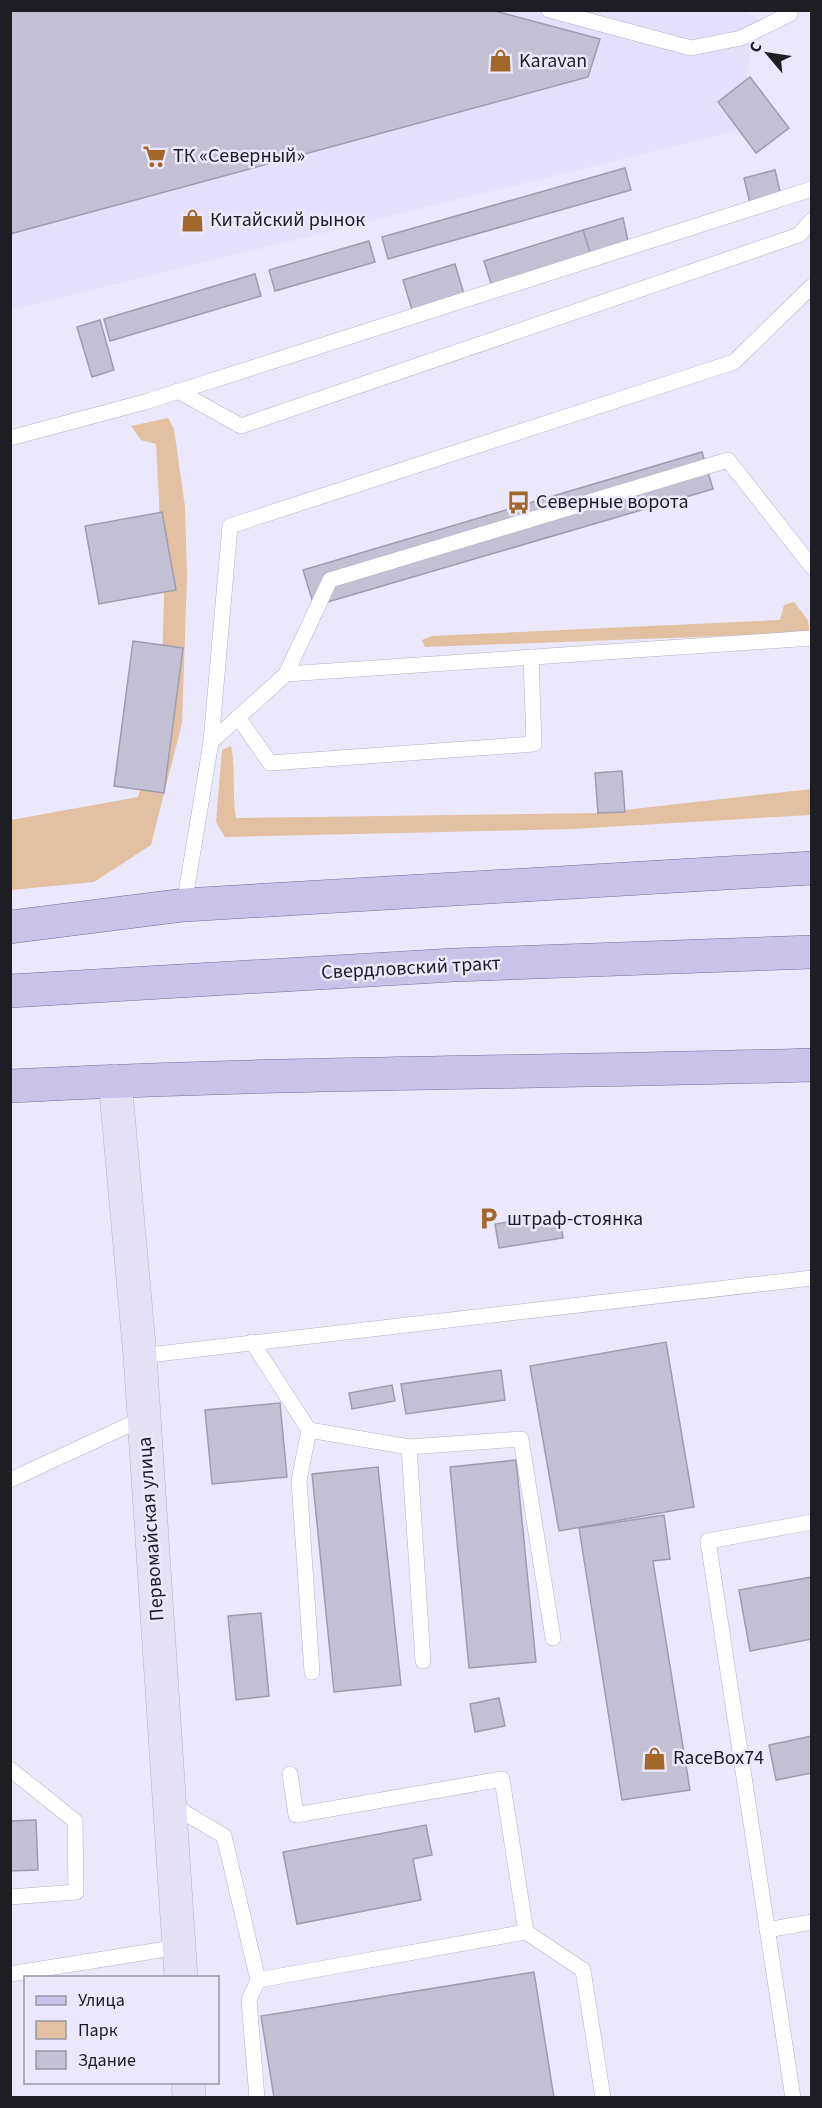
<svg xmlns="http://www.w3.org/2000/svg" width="822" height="2108" font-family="'Source Sans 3',sans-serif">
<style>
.built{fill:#e4dffb}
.green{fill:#e2c0a2}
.building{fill:#c3c0d4;stroke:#9f9caf;stroke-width:1.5}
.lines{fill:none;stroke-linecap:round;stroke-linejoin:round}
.lane-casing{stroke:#b5b2c5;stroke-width:16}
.secondary-casing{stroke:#b5b2c5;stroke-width:34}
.primary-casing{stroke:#776e9b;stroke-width:34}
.lane{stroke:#fff;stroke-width:15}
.secondary{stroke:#e5e0f4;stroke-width:33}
.primary{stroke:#cac2e9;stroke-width:33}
.labels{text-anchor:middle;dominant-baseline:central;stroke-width:5;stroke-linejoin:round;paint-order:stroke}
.poi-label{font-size:20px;fill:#1e1d24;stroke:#ebe8fc;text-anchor:start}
.street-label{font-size:20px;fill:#1e1d24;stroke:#ebe8fc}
</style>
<rect width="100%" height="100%" fill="#ebe8fc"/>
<!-- built -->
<path class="built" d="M747,10l10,11 -21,110 -725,179 -1,-299z"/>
<!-- green -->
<g class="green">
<path d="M168,418l6,11 11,78 2,69 -5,147 -31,122 -57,37 -83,8v-70l127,-23 22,-70 4,-129 -8,-154 -15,-4 -10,-14z"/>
<path d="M794,602l14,18 1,9 -4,4 -380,14 -3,-7 10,-4 348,-16 4,-15z"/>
<path d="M231,746c5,24 1,48 5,72l362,-5 213,-24v26l-239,14 -347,8 -9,-15 6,-72z"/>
</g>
<!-- building -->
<g class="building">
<path d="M10,10h481l109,29 -12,38 -578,157z"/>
<path d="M750,77l39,51 -33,25 -38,-51z"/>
<path d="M625,168l6,22 -243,69 -6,-22z"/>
<path d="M775,170l6,26 -31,7 -6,-25z"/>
<path d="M623,218l5,23 -38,12 -7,-23z"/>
<path d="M583,230l9,29 -99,31 -9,-29z"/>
<path d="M369,241l6,21 -100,29 -6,-21z"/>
<path d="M455,264l9,30 -52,16 -9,-30z"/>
<path d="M255,274l6,22 -151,45 -6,-22z"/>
<path d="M100,320l14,50 -22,7 -15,-50z"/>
<path d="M702,452l11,37 -399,117 -11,-36z"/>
<path d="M162,512l14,78 -77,14 -14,-78z"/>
<path d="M133,641l50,7 -19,145 -50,-7z"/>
<path d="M622,771l3,41 -27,1 -3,-40z"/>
<path d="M559,1214l4,24 -64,10 -4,-24z"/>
<path d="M666,1342l28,165 -135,24 -29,-165z"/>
<path d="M501,1370l4,30 -99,14 -5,-30z"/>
<path d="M392,1385l3,16 -43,8 -3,-16z"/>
<path d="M280,1403l7,74 -75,7 -7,-74z"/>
<path d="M516,1460l20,202 -67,6 -19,-201z"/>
<path d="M378,1467l23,218 -67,7 -22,-218z"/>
<path d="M664,1515l6,44 -17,2 37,229 -68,10 -43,-272z"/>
<path d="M812,1577v62l-62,12 -11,-61z"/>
<path d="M261,1613l8,83 -33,4 -8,-84z"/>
<path d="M499,1698l6,28 -30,6 -5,-28z"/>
<path d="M812,1736v37l-36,7 -7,-35z"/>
<path d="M36,1820l2,50 -28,1v-50z"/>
<path d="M426,1825l6,30 -19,4 8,41 -124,24 -14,-72z"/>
<path d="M534,1972l20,126h-280l-13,-82z"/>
</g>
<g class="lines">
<defs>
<g id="lane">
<path d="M549,10l142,38 50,-10 49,-24"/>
<path d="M178,391l63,35 558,-191 13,-15"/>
<path d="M10,438l135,-36 667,-213"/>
<path d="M286,674l526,-36"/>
<path d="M238,717l32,46 264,-19 -3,-87"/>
<path d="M211,742l19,-216 504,-164 78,-76"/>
<path d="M184,905l27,-163 75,-68 44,-94 398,-120 84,107"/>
<path d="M252,1342l57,88 100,17 112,-8 32,199"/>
<path d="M140,1356l672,-78"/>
<path d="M309,1430l-10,50 13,192"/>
<path d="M409,1447l14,214"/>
<path d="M10,1480l134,-62"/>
<path d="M10,1769l65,52 1,71 -66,5"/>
<path d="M290,1774l6,41 206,-36 24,153 57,38 20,128"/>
<path d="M170,1804l54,32 34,144 268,-48"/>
<path d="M767,1930l45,-8"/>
<path d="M10,1974l169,-27"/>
<path d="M257,2098l-8,-98 9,-20"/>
<path d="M793,2098l-85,-557 104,-19"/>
</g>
<g id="secondary">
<path d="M115,1081l25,275 41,622"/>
<path d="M188,2082l1,16"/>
</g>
<g id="primary">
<path d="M10,927l174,-22 628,-37"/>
<path d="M10,991l444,-26 358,-13"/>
<path d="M10,1086c267,-14 535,-13 802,-21"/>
</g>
</defs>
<!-- lane casing -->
<use href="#lane" class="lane-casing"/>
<!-- secondary casing -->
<use href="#secondary" class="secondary-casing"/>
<!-- primary casing -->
<use href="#primary" class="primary-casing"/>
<!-- lane -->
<use href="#lane" class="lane"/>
<!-- secondary -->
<use href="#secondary" class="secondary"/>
<!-- primary -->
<use href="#primary" class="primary"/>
</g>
<!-- icons -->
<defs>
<symbol id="shop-bare" viewBox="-9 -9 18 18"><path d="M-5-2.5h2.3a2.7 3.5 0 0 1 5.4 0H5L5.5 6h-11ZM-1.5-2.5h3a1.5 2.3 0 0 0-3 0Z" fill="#a36729" stroke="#ebe8fc" stroke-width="2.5" paint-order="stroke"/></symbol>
<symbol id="supermarket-bare" viewBox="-9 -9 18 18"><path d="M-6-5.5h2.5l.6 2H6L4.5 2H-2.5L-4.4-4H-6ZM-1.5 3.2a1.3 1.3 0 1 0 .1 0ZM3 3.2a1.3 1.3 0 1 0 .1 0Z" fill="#a36729" stroke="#ebe8fc" stroke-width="2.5" paint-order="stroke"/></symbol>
<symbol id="bus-bare" viewBox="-9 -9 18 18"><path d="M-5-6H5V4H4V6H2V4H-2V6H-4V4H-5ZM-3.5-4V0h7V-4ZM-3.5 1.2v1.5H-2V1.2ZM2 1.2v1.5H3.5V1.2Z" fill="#a36729" stroke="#ebe8fc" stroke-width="2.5" paint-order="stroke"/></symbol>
<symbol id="parking-bare" viewBox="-9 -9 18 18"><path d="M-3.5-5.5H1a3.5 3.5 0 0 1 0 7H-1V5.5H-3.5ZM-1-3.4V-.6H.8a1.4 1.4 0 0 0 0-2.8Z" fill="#a36729" stroke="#ebe8fc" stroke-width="2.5" paint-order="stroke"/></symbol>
</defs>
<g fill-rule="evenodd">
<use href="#shop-bare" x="484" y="44" width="33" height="33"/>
<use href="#supermarket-bare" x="138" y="140" width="33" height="33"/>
<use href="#shop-bare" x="176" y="204" width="33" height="33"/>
<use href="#bus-bare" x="502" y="486" width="33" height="33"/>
<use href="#parking-bare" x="472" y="1202" width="33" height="33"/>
<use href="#shop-bare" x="638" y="1742" width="33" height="33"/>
</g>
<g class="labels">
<!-- poi labels -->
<g class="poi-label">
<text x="519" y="61">Karavan</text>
<text x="173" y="156">ТК «Северный»</text>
<text x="210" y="220">Китайский рынок</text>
<text x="536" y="502">Северные ворота</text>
<text x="507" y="1219">штраф-стоянка</text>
<text x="673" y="1758">RaceBox74</text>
</g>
<!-- street labels -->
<g class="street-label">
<text transform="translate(411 968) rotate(-3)">Свердловский тракт</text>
<text transform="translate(151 1529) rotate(-94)">Первомайская улица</text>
</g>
</g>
<!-- border -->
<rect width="822" height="2108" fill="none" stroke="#1e1d24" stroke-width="24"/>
<!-- legend -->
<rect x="24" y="1976" width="195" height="108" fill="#ebe8fc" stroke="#9997a6" stroke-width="1.5"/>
<rect x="36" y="1996" width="30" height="9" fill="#cac2e9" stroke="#9997a6" stroke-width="1.5"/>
<text x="78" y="2006" font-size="18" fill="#1e1d24">Улица</text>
<rect x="36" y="2021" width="30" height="18" fill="#e2c0a2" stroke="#9997a6" stroke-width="1.5"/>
<text x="78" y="2036" font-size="18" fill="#1e1d24">Парк</text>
<rect x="36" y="2051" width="30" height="18" fill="#c3c0d4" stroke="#9997a6" stroke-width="1.5"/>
<text x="78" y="2066" font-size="18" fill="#1e1d24">Здание</text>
<!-- north arrow -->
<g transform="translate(768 54) rotate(299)" stroke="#ebe8fc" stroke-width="4.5" paint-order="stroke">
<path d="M0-4.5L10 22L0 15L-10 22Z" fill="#1e1d24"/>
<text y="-9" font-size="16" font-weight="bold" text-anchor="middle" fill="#1e1d24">С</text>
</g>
</svg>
